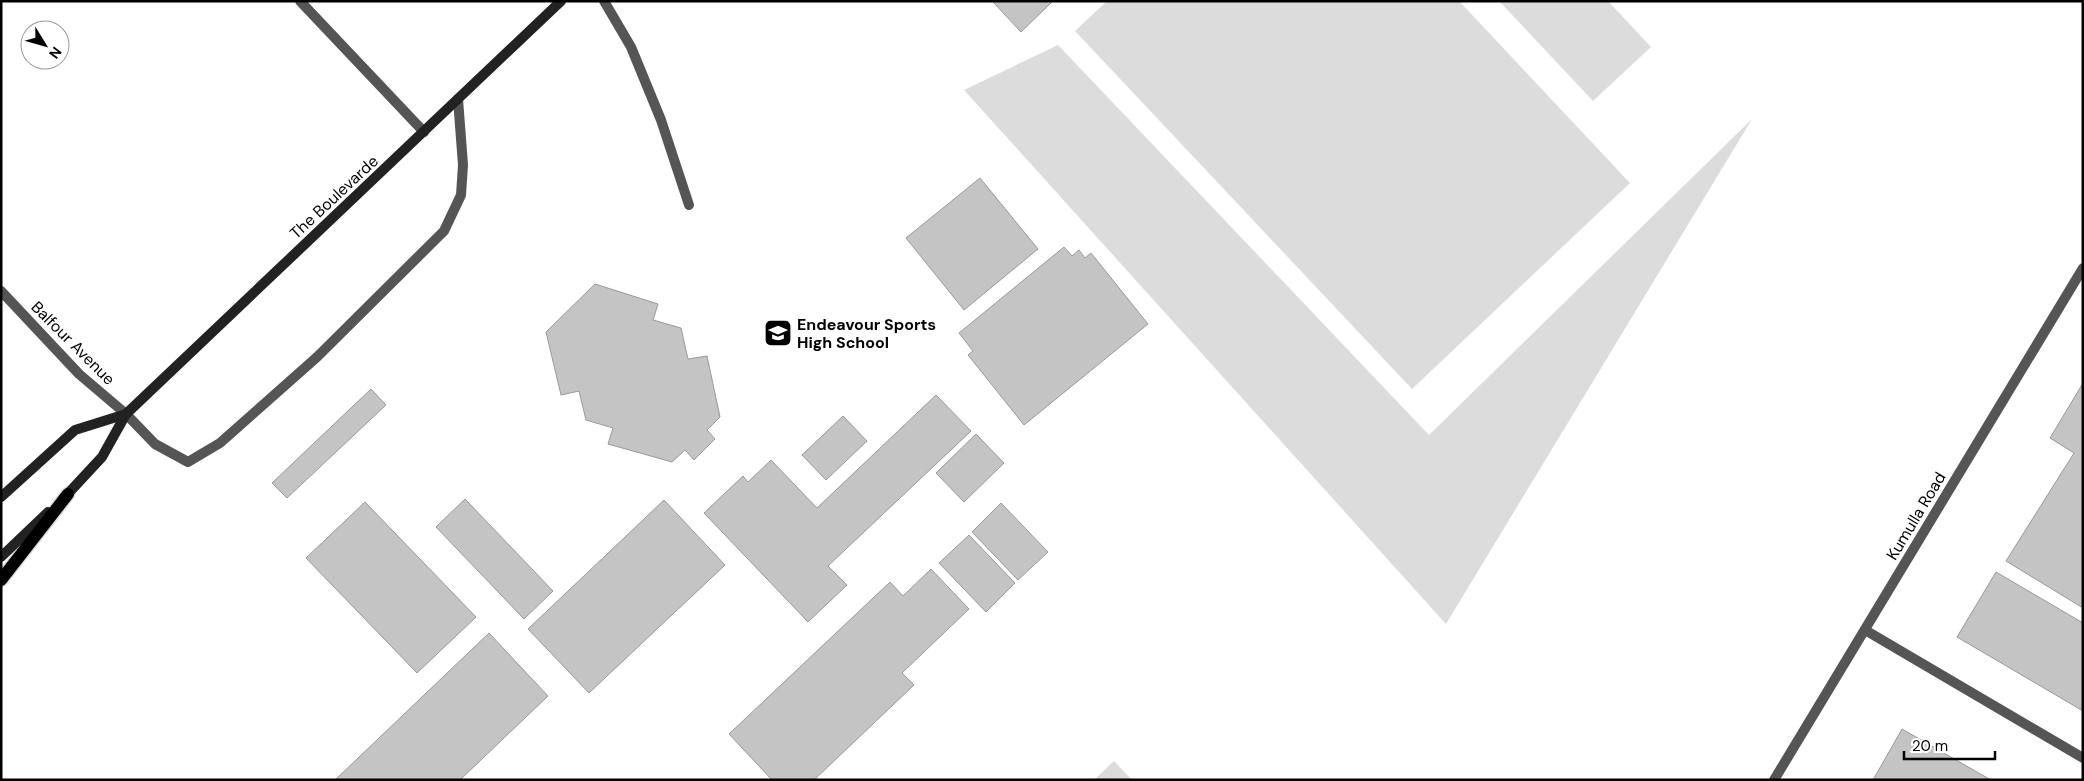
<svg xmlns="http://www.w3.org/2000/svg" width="2084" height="781" font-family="'DM Sans',sans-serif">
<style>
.green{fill:#dcdcdc}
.building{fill:#c4c4c4;stroke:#999}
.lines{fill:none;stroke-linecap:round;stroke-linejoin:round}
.primary-casing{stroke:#dbdbdb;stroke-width:15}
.lane{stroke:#555;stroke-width:10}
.street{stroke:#555;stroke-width:10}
.secondary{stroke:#222;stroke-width:10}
.primary{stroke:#000;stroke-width:12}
.labels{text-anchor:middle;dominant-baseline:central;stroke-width:4;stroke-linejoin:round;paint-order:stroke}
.street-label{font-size:16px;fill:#000;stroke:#fff}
.poi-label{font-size:16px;font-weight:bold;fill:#000;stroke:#fff;text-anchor:start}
</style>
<rect width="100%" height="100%" fill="#fff"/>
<!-- green -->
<g class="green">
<path d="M1107,1h352l171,182 -218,206 -337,-358z"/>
<path d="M1499,1h109l43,46 -58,54z"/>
<path d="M1058,45l371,390 323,-316 -306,505 -482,-534z"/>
<path d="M1114,761l18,19h-38z"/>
</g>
<!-- building -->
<g class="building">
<path d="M992,1h61l-32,31z"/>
<path d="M980,178l58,71 -74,61 -58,-72z"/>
<path d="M1064,247l8,9 7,-6 6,8 6,-5 57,71 -124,101 -56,-70 5,-4 -14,-18z"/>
<path d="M595,284l63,20 -5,16 28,8 7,31 19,-3 13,61 -13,13 8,9 -21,21 -9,-10 -13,12 -64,-18 5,-16 -27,-8 -7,-29 -18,4 -15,-63z"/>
<path d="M2083,383v225l-77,-47 68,-108 -24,-15z"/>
<path d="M371,389l15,16 -99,93 -15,-15z"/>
<path d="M936,395l35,36 -143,135 19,19 -39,37 -104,-109 39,-37 5,6 23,-22 46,48z"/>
<path d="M843,416l24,25 -41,39 -24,-25z"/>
<path d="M976,434l28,29 -40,39 -28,-29z"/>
<path d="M465,499l88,92 -29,28 -88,-92z"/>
<path d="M664,500l61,65 -136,128 -61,-64z"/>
<path d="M365,502l111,115 -59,56 -111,-115z"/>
<path d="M1001,503l47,49 -30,28 -46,-48z"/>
<path d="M969,535l46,48 -29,29 -47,-49z"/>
<path d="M931,569l38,40 -67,64 12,12 -100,95h-42l-43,-46 161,-152 13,14z"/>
<path d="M1996,572l87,51v88l-126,-74z"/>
<path d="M489,633l59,63 -88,84h-125z"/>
<path d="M1902,729l89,51h-118z"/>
</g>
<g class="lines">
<defs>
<path id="primary" d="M1,580l67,-86"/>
</defs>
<!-- primary casing -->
<use href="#primary" class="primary-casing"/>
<!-- lane -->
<g class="lane">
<path d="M604,1l27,46 30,73 28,85"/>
<path d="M126,414l29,30 33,18 32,-19 97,-86 127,-126 17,-36 2,-30 -5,-66"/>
<path d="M1865,630l218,128"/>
</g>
<!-- street -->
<g class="street">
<path d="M300,1l124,131"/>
<path d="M1,291l78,83 47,40"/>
<path d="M1774,780l309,-512"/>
</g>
<!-- secondary -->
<g class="secondary">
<path d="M1,497l74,-67 51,-16"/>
<path d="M63,499l39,-42 24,-43 435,-413"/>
<path d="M1,557l47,-45"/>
</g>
<!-- primary -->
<use href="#primary" class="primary"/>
</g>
<!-- icons -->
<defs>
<symbol id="school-square" viewBox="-11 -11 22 22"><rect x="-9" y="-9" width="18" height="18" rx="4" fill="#000" stroke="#fff"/><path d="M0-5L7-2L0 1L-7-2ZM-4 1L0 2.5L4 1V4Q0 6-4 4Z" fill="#fff"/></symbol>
</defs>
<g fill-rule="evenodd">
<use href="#school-square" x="762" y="317" width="32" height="32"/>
</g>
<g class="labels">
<!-- street labels -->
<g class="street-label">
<text transform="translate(334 197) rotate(-43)">The Boulevarde</text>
<text transform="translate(73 343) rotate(45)">Balfour Avenue</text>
<text transform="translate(1916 516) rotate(-59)">Kumulla Road</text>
</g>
<!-- poi labels -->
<g class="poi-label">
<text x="797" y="324">Endeavour Sports<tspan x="797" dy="18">High School</tspan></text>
</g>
</g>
<!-- border -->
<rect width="2084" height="781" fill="none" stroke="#000000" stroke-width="5"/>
<!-- north arrow -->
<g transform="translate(45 45) rotate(127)"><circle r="24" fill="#ffffff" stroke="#999999"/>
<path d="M0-4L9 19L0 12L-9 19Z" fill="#000000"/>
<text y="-8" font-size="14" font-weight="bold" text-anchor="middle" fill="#000000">N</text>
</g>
<!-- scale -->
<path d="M1904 751v8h91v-8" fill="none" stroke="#000000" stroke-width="2.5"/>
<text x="1912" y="751" font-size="15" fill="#000000" stroke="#ffffff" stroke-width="4" paint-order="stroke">20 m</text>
</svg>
